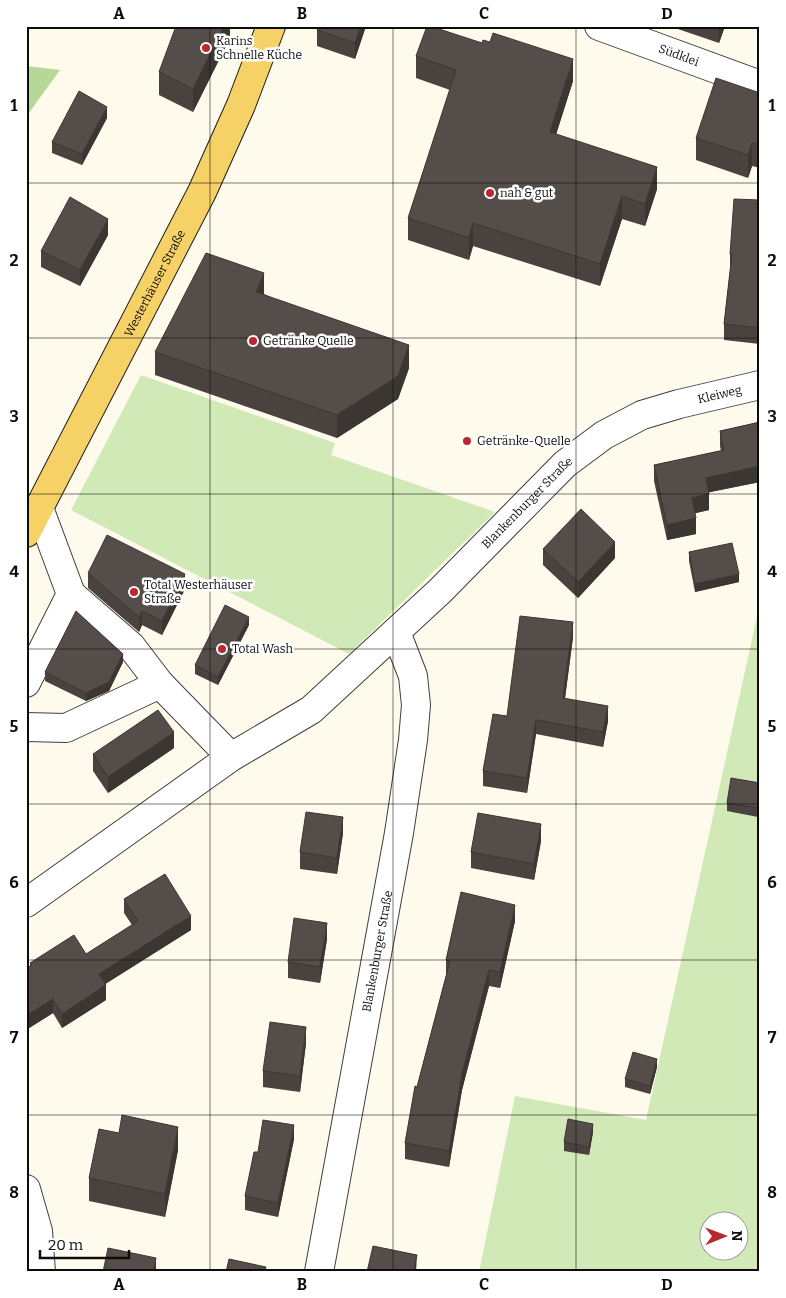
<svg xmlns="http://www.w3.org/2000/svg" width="786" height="1298" font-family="Bitter,serif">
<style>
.green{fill:#d1e8b7;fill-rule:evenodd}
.forest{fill:#b5d897}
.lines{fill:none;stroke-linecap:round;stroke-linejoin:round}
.minor-casing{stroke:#3f3f3f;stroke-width:30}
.major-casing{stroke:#1d1d1d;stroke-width:30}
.minor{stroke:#fff;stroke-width:28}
.major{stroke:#f5d166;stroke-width:28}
.wall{fill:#49423f}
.shaded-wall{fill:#3c3633}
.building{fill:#554d49;stroke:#3c3633}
.grid{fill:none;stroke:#0c0c0c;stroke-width:1;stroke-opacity:0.55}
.poi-dot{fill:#b82830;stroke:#fff;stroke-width:2}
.labels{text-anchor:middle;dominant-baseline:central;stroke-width:5;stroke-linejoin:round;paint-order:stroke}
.poi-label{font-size:12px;fill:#0c0c0c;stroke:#fff;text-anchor:start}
.street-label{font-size:12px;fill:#0c0c0c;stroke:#fff}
.neatline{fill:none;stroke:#0c0c0c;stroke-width:2}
.grid-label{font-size:16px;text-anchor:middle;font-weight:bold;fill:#0c0c0c}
</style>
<rect width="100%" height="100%" fill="#fffbec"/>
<!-- green -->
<g class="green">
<path d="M141,375l194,68 -4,12 164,57 -146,142 -278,-144z"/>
<path d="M760,603v669h-281l36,-176 131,24zM708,1220h30v30h-30z"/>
</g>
<!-- forest -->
<path class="forest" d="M26,66l34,4 -34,47z"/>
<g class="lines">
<defs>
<g id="minor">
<path id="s1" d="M599,26l161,59"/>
<path d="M71,594l60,52 29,38"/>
<path d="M26,683l45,-89 -32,-86"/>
<path d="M26,727l40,1 94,-44 71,73"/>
<path id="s2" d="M26,903l205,-146 80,-47 129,-119 125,-127 39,-29 38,-20 37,-11 81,-19"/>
<path d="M26,1189l12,42 3,41"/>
<path id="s3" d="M319,1272l80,-439 14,-93 3,-35 -3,-29 -17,-44"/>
</g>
<g id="major">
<path id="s4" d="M26,533l176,-341 39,-87 30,-79"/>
</g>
</defs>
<!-- minor casing -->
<use href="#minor" class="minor-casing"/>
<!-- major casing -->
<use href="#major" class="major-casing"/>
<!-- minor -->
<use href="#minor" class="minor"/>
<!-- major -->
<use href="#major" class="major"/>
</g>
<!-- wall -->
<g class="wall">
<path d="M230,26v12l-37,74 -34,-17v-23z"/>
<path d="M319,26h47l-11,33 -38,-13v-16z"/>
<path d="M669,26h56l-6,17z"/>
<path d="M416,56l157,25 -17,53 101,55 -12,37 -23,-7 -22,67 -127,-40 -4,14 -61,-20v-22l42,-128 -34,-12z"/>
<path d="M760,93v75l-8,-2 -4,12 -52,-18v-22z"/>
<path d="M107,118l-25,47 -30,-12v-11z"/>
<path d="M760,200v144l-36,-4v-16l6,-54v-16z"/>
<path d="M108,235l-28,51 -39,-19v-16z"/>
<path d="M264,294l145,74 -11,31 -61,39 -182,-63v-23z"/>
<path d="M760,422v60l-51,10v18l-14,3 1,21 -29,6 -13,-59v-16l67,-14 -1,-5v-15z"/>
<path d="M543,549l72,9 -37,40 -35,-33z"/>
<path d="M689,552l50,30 -44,10 -6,-31z"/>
<path d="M88,573l97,16 -23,46 -20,-10 -3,7 -51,-44z"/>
<path d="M249,625l-31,60 -23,-11v-9z"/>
<path d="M573,637l-8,61 43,23 -5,26 -67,-13 -9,59 -44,-7v-15l24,-55z"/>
<path d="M123,662l-14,29 -23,10 -41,-20v-9z"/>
<path d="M174,748l-66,45 -15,-22v-17z"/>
<path d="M760,783l-2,34 -31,-6v-8z"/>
<path d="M343,833l-6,41 -37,-5v-17z"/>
<path d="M541,841l-7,39 -63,-12v-16z"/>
<path d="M124,899l67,31 -86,54 1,16 -44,28 -9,-15 -27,17v-61l4,-3v-3l56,-9 46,-29 -8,-12z"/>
<path d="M515,921l-15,67 -11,-2 -27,104 -13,77 -44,-8v-16l12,-56 29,-111v-16z"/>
<path d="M327,939l-7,44 -32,-5v-16z"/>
<path d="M306,1043l-6,49 -37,-5v-16z"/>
<path d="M657,1067l-7,27 -25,-7v-8z"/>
<path d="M593,1132l-4,23 -25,-4v-9z"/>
<path d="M294,1139l-16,78 -33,-7v-14z"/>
<path d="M178,1150l-13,67 -76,-16v-23z"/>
</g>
<!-- shaded-wall -->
<g class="shaded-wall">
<path d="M224,26h6v12l-37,74v-23z"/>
<path d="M361,26h5l-11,33v-16z"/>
<path d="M720,26h5l-6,17v-16z"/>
<path d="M573,59v22l-23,73v-22z"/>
<path d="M107,107v11l-25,47v-11z"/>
<path d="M752,143v23l-4,12v-23z"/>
<path d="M657,167v22l-12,37v-22z"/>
<path d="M622,196v23l-22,67v-22z"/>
<path d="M108,219v16l-28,51v-16z"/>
<path d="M473,223v23l-4,14v-22z"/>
<path d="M264,273v23l-8,-4z"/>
<path d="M409,345v23l-11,31 -61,39v-23z"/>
<path d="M760,466v16l-54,11v-15z"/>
<path d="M709,494v16l-17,4v-16z"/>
<path d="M696,518v16l-29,6v-15z"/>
<path d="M615,542v16l-37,40v-16z"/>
<path d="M185,574v15l-23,46v-14z"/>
<path d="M739,574v8l-44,10v-8z"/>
<path d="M142,611v14l-3,7v-15z"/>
<path d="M249,617v8l-31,60v-8z"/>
<path d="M573,622v15l-10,76v-15z"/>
<path d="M123,654v8l-14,29 -23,10v-8z"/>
<path d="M608,706v15l-5,26v-15z"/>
<path d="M536,720v14l-9,59v-15z"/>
<path d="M174,732v16l-66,45v-16z"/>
<path d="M760,796v9l-2,12v-9z"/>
<path d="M343,817v16l-6,41v-16z"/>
<path d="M541,824v17l-7,39v-16z"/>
<path d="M515,905v16l-15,67v-16z"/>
<path d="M191,916v14l-92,58v-14z"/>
<path d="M327,923v16l-7,44v-16z"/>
<path d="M489,970v16l-27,104 -13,77v-16l13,-77z"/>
<path d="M106,985v15l-44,28v-14z"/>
<path d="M53,999v14l-27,17v-14z"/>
<path d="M306,1027v16l-6,49v-16z"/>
<path d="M657,1059v8l-7,27v-8z"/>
<path d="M593,1124v8l-4,23v-8z"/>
<path d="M294,1125v14l-16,78v-14z"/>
<path d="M178,1127v23l-13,67v-23z"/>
<path d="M417,1255l-1,17h-3z"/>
<path d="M156,1258v14h-3z"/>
</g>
<!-- building -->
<g class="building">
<path d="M176,26h48l-31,63 -34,-17z"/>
<path d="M319,26h42l-6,17 -38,-13z"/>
<path d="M427,26h3l52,17 1,-3 7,2 3,-9 80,26 -23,73 107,35 -12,37 -23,-8 -22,68 -127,-41 -4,15 -61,-20 48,-148 -40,-14z"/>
<path d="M716,78l44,15v52l-8,-2 -4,12 -52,-17z"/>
<path d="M79,91l28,16 -25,47 -30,-12z"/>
<path d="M70,197l38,22 -28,51 -39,-19z"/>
<path d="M734,199l26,1v128l-36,-4 8,-70h-2z"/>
<path d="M206,253l58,20 -8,19 153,53 -11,31 -61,39 -182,-63z"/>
<path d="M760,422v44l-54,12 3,16 -17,4 4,20 -29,7 -13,-60 70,-15 -4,-19z"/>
<path d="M581,509l34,33 -37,40 -35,-33z"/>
<path d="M107,535l78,39 -23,47 -20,-10 -3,6 -51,-44z"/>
<path d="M732,543l7,31 -44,10 -6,-32z"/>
<path d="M225,605l24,12 -31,60 -23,-12z"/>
<path d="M76,611l47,43 -14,28 -23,11 -41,-21z"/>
<path d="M520,616l53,6 -10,76 45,8 -5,26 -67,-12 -9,58 -44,-7 10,-57 14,2z"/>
<path d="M158,710l16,22 -66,45 -15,-23z"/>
<path d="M731,778l29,5v13l-2,12 -31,-5z"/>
<path d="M306,812l37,5 -6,41 -37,-6z"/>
<path d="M478,813l63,11 -7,40 -63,-12z"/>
<path d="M165,874l26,42 -92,58 7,11 -44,29 -9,-15 -27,17v-47l6,-4 -2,-2 44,-28 12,19 52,-33 -14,-22z"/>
<path d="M461,892l54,13 -15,67 -11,-2 -27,104 -13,77 -44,-8 10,-57 2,1 33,-126 -4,-1z"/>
<path d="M294,918l33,5 -7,44 -32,-5z"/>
<path d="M270,1022l36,5 -6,49 -37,-5z"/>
<path d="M633,1052l24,7 -7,27 -25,-7z"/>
<path d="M122,1115l56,12 -13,67 -76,-16 10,-49 20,4z"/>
<path d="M568,1119l25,5 -4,23 -25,-5z"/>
<path d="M263,1120l31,5 -16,78 -33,-7 9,-44h4z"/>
<path d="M373,1246l44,9 -4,17h-46z"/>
<path d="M108,1248l48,10 -3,14h-50z"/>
<path d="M229,1259l37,8 -1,5h-39z"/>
</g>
<!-- grid -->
<path class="grid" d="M210,26v1246M393,26v1246M576,26v1246M26,183h734M26,338h734M26,494h734M26,649h734M26,804h734M26,960h734M26,1115h734"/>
<!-- markers -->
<g class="poi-dot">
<circle cx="206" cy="48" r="5"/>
<circle cx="490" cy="193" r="5"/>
<circle cx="253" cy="341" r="5"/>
<circle cx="467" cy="441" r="5"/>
<circle cx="134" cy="592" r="5"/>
<circle cx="222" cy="649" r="5"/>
</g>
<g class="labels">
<!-- poi labels -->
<g class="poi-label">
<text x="216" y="41">Karins<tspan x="216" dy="14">Schnelle Küche</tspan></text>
<text x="500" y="193">nah &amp; gut</text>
<text x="263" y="341">Getränke Quelle</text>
<text x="477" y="441">Getränke-Quelle</text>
<text x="144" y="585">Total Westerhäuser<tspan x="144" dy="14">Straße</tspan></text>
<text x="232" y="649">Total Wash</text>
</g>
<!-- street labels -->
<g class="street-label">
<text stroke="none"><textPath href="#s1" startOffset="85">Südklei</textPath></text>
<text stroke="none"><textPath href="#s4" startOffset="281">Westerhäuser Straße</textPath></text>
<text stroke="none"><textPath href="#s2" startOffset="870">Kleiweg</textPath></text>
<text stroke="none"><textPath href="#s2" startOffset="644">Blankenburger Straße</textPath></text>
<text stroke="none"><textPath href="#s3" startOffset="326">Blankenburger Straße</textPath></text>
</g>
</g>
<!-- border -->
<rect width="786" height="1298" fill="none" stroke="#ffffff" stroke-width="55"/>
<!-- north arrow -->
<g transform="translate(724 1236) rotate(89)"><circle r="24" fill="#ffffff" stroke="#9e9e9e"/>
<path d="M0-4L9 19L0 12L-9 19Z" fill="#b82830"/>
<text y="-8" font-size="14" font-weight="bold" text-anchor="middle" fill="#0c0c0c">N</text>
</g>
<!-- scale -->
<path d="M40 1250v8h89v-8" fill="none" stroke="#0c0c0c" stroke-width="2.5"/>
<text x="48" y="1250" font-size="15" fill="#0c0c0c" stroke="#ffffff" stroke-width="4" paint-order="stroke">20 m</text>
<rect x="28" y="28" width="730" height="1242" class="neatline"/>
<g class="grid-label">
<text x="119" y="19">A</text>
<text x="302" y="19">B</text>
<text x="484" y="19">C</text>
<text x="667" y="19">D</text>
<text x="14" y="111">1</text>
<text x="772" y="111">1</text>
<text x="14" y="266">2</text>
<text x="772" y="266">2</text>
<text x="14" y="422">3</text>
<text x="772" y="422">3</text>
<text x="14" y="577">4</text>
<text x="772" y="577">4</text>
<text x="14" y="732">5</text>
<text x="772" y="732">5</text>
<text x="14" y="888">6</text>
<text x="772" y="888">6</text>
<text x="14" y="1043">7</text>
<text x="772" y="1043">7</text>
<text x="14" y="1198">8</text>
<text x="772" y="1198">8</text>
<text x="119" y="1290">A</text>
<text x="302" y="1290">B</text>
<text x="484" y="1290">C</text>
<text x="667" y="1290">D</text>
</g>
</svg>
